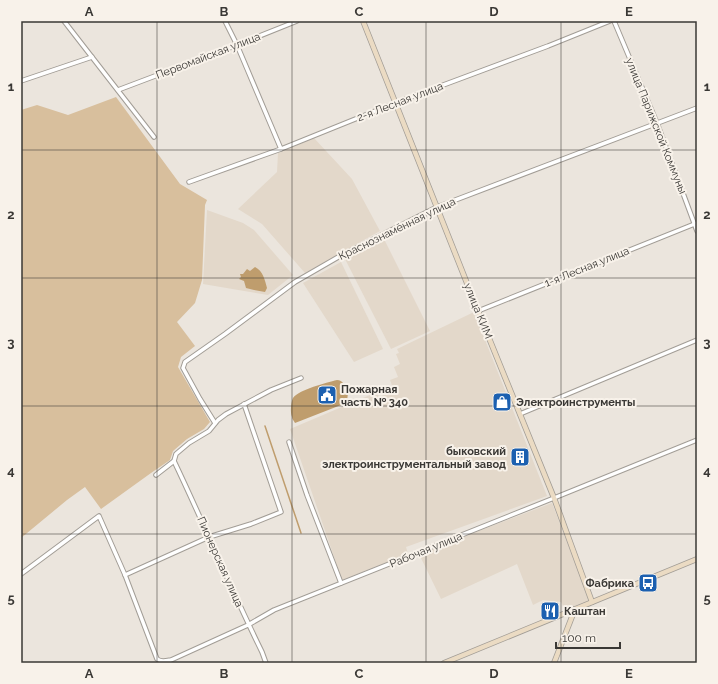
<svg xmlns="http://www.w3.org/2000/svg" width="718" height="684" font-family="Raleway,sans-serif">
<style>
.built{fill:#e3d8ca}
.green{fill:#d8bf9d}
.water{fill:#bf9d6d}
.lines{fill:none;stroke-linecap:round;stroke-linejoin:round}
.stream{stroke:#bf9d6d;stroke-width:1.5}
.street-casing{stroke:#a29d96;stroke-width:5.5}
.secondary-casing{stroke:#a29d96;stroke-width:6}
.street{stroke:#fff;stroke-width:3.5}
.secondary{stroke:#ebdbc3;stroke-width:4.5}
.grid{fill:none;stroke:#3a3835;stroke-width:1;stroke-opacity:0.55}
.labels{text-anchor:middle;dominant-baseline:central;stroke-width:4;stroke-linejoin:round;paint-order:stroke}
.street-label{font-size:11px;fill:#3a3835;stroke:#f8f2ea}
.poi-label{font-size:11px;font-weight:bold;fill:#3a3835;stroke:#f8f2ea;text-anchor:start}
.neatline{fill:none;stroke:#3a3835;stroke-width:1.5}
.grid-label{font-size:13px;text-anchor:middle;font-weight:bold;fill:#3a3835}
</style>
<rect width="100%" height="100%" fill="#ebe5dd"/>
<!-- built -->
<g class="built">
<path d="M314,138l38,41 28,52 -75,42 -43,-49 -24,-15 39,-37 1,-19z"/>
<path d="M207,210l36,13 11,7 39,45 -25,20 -65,-11z"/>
<path d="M384,239l46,92 -39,18 -46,-90z"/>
<path d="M341,262l42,87 -29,13 -51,-79z"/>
<path d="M474,312l73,184 -141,51 2,7 -66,26 -52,-151 87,-37 2,5 15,-6 -4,-11 8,-3 -4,-10 6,-3 -4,-10 3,-1 -2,-4z"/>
<path d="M552,503l38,98 -25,9 -4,-8 -18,-2 -10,5 -16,-41 -76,35 -22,-45z"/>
</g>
<!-- green -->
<path class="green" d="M116,97l64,87 27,16 -2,5 -3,75 -7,23 -18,19 18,24 -14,11 -3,10 32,55 -6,7 -17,10 -14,12 -3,9 -19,13 -50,36 -16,-22 -18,13 -46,38v-428l16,-5 31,10z"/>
<!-- water -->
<g class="water">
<path d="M255,267c8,4 10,13 12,21l-2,4 -11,-2 -8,-2 -2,-7 -5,-2 2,-2 -1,-3h3l4,-5 3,2z"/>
<path d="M337,380c6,0 8,5 8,11l3,2 -1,8 -6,4 -46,18c-1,-2 -3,-4 -3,-6 -2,-5 -1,-15 1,-19 7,-9 33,-15 44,-18z"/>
</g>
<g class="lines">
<!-- stream -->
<path class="stream" d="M265,426l36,107"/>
<defs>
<g id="street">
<path d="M64,21l90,116"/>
<path d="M225,21l12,24 44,104"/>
<path d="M614,21l43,102 40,108"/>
<path d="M21,81l71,-24"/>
<path d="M118,90l119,-45 60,-24"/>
<path d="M189,182l92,-33 114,-46 153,-57 62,-25"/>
<path d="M478,311l219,-88"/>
<path d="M520,414l177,-74"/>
<path d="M215,423l-15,-24 -17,-31 2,-6 40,-28 70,-52 45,-26 97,-49 260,-99"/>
<path d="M289,442l18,53 34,88"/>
<path d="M174,461c30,63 57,128 88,191l4,11"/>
<path d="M156,475l18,-14 2,-7 13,-11 20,-12 9,-11 8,-6 45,-24 30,-12"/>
<path d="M21,574l78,-58 26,59 32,84c5,3 8,2 14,1l77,-35 26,-15 280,-112 143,-58"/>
<path d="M125,575l84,-38 42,-13 30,-12 -37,-108"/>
</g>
<g id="secondary">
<path d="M363,21l115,290 76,187 38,104"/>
<path d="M444,663l253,-104"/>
<path d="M554,663l21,-54"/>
</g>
</defs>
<!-- street casing -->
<use href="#street" class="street-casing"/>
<!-- secondary casing -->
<use href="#secondary" class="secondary-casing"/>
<!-- street -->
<use href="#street" class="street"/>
<!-- secondary -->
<use href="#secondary" class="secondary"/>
</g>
<!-- grid -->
<path class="grid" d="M157,21v642M292,21v642M426,21v642M561,21v642M21,150h676M21,278h676M21,406h676M21,534h676"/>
<!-- icons -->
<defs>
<symbol id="civic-square" viewBox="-11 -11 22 22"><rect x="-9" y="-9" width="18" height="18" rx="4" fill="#1c60b0" stroke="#f8f2ea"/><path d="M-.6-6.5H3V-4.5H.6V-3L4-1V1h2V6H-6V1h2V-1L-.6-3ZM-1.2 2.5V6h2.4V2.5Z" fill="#fff"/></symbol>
<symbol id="shop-square" viewBox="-11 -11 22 22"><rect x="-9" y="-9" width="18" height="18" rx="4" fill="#1c60b0" stroke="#f8f2ea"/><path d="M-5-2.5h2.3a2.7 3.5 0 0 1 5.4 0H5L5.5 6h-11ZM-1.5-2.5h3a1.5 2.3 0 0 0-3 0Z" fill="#fff"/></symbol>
<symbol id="building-square" viewBox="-11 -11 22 22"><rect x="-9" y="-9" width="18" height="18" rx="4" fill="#1c60b0" stroke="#f8f2ea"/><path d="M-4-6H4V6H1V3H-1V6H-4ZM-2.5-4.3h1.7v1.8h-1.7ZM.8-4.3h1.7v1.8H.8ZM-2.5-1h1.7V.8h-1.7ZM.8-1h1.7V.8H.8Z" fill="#fff"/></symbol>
<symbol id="bus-square" viewBox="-11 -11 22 22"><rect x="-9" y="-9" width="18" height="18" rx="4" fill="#1c60b0" stroke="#f8f2ea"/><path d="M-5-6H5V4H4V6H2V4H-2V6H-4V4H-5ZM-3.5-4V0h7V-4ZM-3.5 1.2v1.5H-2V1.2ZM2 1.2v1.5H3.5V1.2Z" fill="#fff"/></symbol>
<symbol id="restaurant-square" viewBox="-11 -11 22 22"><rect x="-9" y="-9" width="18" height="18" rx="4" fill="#1c60b0" stroke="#f8f2ea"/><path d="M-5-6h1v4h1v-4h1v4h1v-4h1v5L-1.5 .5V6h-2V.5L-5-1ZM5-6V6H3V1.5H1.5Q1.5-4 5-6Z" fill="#fff"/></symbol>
</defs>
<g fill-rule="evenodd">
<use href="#civic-square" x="316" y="384" width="22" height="22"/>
<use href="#shop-square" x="491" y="391" width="22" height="22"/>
<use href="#building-square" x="509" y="446" width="22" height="22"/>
<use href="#bus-square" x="637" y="572" width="22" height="22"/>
<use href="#restaurant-square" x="539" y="600" width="22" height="22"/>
</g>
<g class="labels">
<!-- street labels -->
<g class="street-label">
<text transform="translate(208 56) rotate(-21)">Первомайская улица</text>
<text transform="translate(400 102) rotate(-21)">2-я Лесная улица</text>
<text transform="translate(656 126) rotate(68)">улица Парижской Коммуны</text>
<text transform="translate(397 229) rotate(-26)">Краснознамённая улица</text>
<text transform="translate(587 267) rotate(-22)">1-я Лесная улица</text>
<text transform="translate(478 311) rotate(68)">улица КИМ</text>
<text transform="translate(426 550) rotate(-22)">Рабочая улица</text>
<text transform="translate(220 562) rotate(66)">Пионерская улица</text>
</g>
<!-- poi labels -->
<g class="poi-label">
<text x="341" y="389">Пожарная<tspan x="341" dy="13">часть № 340</tspan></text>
<text x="516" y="402">Электроинструменты</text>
<text x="506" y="451" text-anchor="end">быковский<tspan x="506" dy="13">электроинструментальный завод</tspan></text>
<text x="634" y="583" text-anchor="end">Фабрика</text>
<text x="564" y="611">Каштан</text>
</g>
</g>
<!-- border -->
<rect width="718" height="684" fill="none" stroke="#f8f2ea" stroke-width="44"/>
<!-- scale -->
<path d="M556 642v6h64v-6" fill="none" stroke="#3a3835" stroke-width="2"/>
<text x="562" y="642" font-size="12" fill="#3a3835" stroke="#f8f2ea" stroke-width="3" paint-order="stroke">100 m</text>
<rect x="22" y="22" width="674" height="640" class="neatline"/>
<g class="grid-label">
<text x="89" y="16">A</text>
<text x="224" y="16">B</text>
<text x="359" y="16">C</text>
<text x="494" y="16">D</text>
<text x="629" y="16">E</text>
<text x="11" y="91">1</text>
<text x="707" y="91">1</text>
<text x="11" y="219">2</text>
<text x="707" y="219">2</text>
<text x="11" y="347">3</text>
<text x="707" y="347">3</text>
<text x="11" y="475">4</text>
<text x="707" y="475">4</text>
<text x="11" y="603">5</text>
<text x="707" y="603">5</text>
<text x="89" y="678">A</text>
<text x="224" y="678">B</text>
<text x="359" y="678">C</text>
<text x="494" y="678">D</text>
<text x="629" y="678">E</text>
</g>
</svg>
